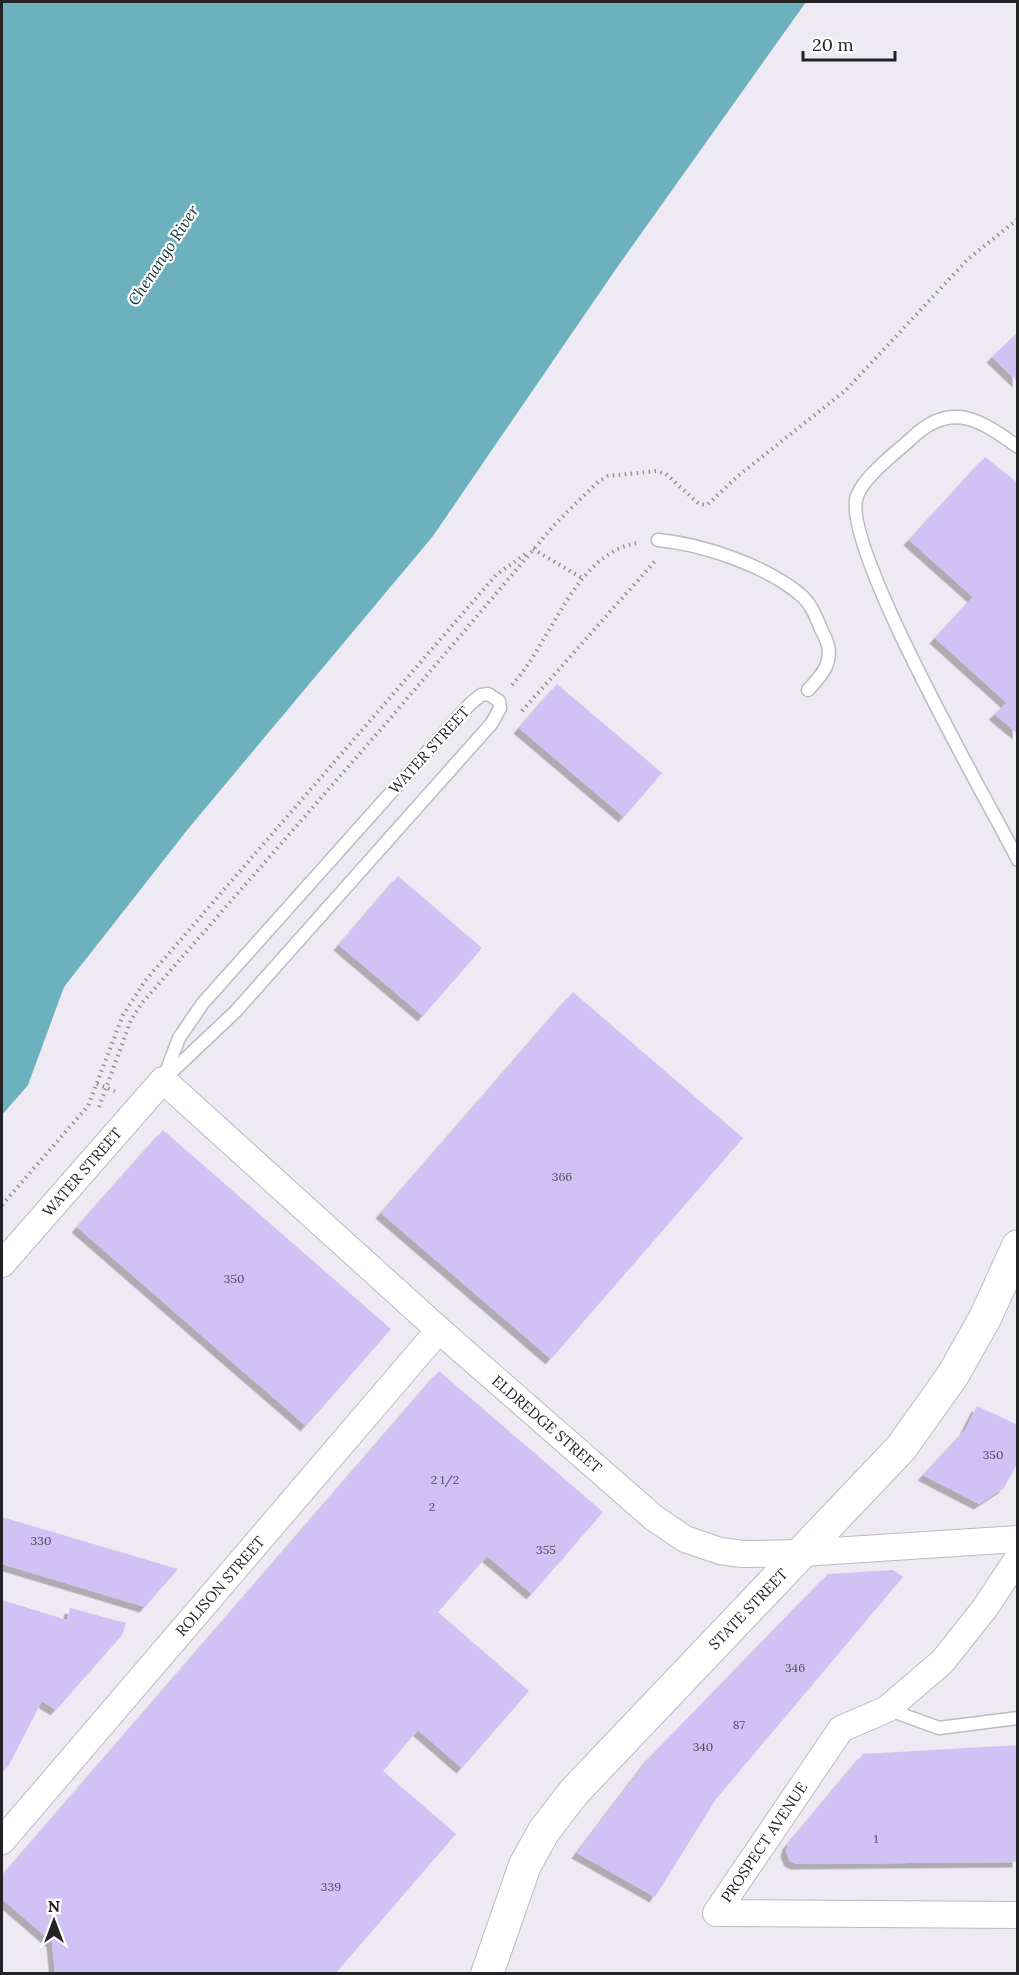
<svg xmlns="http://www.w3.org/2000/svg" width="1019" height="1975" font-family="Lora,serif">
<style>
.water{fill:#6cb1bd}
.building{fill:#d1c2f5;filter:url(#shadow)}
.lines{fill:none;stroke-linecap:round;stroke-linejoin:round}
.service-casing{stroke:#bcbac2;stroke-width:15}
.minor-casing{stroke:#bcbac2;stroke-width:28}
.tertiary-casing{stroke:#bcbac2;stroke-width:34}
.path{stroke:#939097;stroke-width:4;stroke-dasharray:1.5 4.5;stroke-linecap:butt}
.service{stroke:#fff;stroke-width:12}
.minor{stroke:#fff;stroke-width:26}
.tertiary{stroke:#fff;stroke-width:32}
.labels{text-anchor:middle;dominant-baseline:central;stroke-width:4.5;stroke-linejoin:round;paint-order:stroke}
.number-label{font-size:12px;fill:#4e4a59}
.street-label{font-size:15px;fill:#232225;stroke:#fff}
.water-label{font-size:16px;font-style:italic;fill:#113439;stroke:#fff}
</style>
<defs>
<filter id="shadow"><feDropShadow dx="-5.5" dy="5.5" stdDeviation="0" flood-color="#0004"/></filter>
</defs>
<rect width="100%" height="100%" fill="#edeaf3"/>
<!-- water -->
<path class="water" d="M2,2h804l-188,264 -185,270 -245,293 -124,158 -36,98 -26,30z"/>
<!-- building -->
<g class="building">
<path d="M1018,332v50l-26,-25z"/>
<path d="M985,457l33,26v251l-24,-20 13,-11 -72,-65 38,-41 -64,-57z"/>
<path d="M557,684l105,89 -38,44 -105,-89z"/>
<path d="M398,876l84,72 -59,68 -84,-71z"/>
<path d="M573,992l170,146 -192,221 -170,-146z"/>
<path d="M163,1130l228,199 -85,97 -229,-199z"/>
<path d="M439,1371l164,141 -71,82 -45,-38 -49,56 91,79 -67,77 -44,-38 -35,41 73,63 -121,140h-280l-3,-32 -50,-43v-23z"/>
<path d="M977,1406l41,19v37l-14,26 -25,16 -56,-29 42,-45z"/>
<path d="M2,1517l176,52 -33,38 -143,-43z"/>
<path d="M893,1570l10,7 -187,222 -61,98 -78,-44 72,-95 179,-184z"/>
<path d="M2,1600l65,20 3,-12 56,15 -4,12 -66,75 -14,-9 -33,64 -7,8z"/>
<path d="M1018,1745v117l-222,2 -6,-3 -4,-9 2,-8 75,-90z"/>
</g>
<g class="lines">
<defs>
<g id="service">
<path d="M1018,447c-36,-26 -66,-47 -105,-10 -16,15 -49,39 -56,59 -18,47 132,307 161,364"/>
<path d="M658,540c45,4 112,27 145,57 9,9 13,20 18,32 5,10 10,19 7,31 -2,11 -12,21 -20,30"/>
<path d="M488,694l11,7 1,7 -8,15 -256,288 -73,69 16,-42 24,-35 267,-299 11,-9z"/>
<path d="M887,1709l52,19 79,-10"/>
</g>
<g id="minor">
<path d="M2,1264l161,-184 276,250 215,188 31,21 35,12 23,3 59,-1 216,-14"/>
<path d="M1018,1558l-33,50 -43,54 -55,47 -46,20 -125,184 302,2"/>
<path d="M2,1841l437,-511"/>
</g>
<path id="tertiary" d="M487,1974l38,-109 19,-34 30,-39 327,-344 52,-73 32,-57 33,-72"/>
</defs>
<!-- service casing -->
<use href="#service" class="service-casing"/>
<!-- minor casing -->
<use href="#minor" class="minor-casing"/>
<!-- tertiary casing -->
<use href="#tertiary" class="tertiary-casing"/>
<!-- path -->
<g class="path">
<path d="M533,549l49,29"/>
<path d="M512,685c40,-43 63,-133 126,-142"/>
<path d="M522,711l134,-151"/>
<path d="M97,1084l18,7"/>
<path d="M99,1107l32,-87 11,-17 240,-275 174,-205 42,-41 10,-6 49,-5 9,3 33,30 8,1 31,-29 108,-86 122,-131 50,-40"/>
<path d="M2,1205l86,-99 35,-91 22,-34 351,-406 31,-22"/>
</g>
<!-- service -->
<use href="#service" class="service"/>
<!-- minor -->
<use href="#minor" class="minor"/>
<!-- tertiary -->
<use href="#tertiary" class="tertiary"/>
</g>
<g class="labels">
<!-- number labels -->
<g class="number-label">
<text x="562" y="1176">366</text>
<text x="234" y="1278">350</text>
<text x="993" y="1454">350</text>
<text x="445" y="1479">2 1/2</text>
<text x="432" y="1506">2</text>
<text x="41" y="1540">330</text>
<text x="546" y="1549">355</text>
<text x="795" y="1667">346</text>
<text x="739" y="1724">87</text>
<text x="703" y="1746">340</text>
<text x="876" y="1838">1</text>
<text x="331" y="1886">339</text>
</g>
<!-- street labels -->
<g class="street-label">
<text transform="translate(429 750) rotate(-48)">WATER STREET</text>
<text transform="translate(82 1172) rotate(-49)">WATER STREET</text>
<text transform="translate(547 1424) rotate(41)">ELDREDGE STREET</text>
<text transform="translate(220 1586) rotate(-49)">ROLISON STREET</text>
<text transform="translate(748 1609) rotate(-46)">STATE STREET</text>
<text transform="translate(764 1842) rotate(-56)">PROSPECT AVENUE</text>
</g>
<!-- water labels -->
<g class="water-label">
<text transform="translate(163 255) rotate(-57)">Chenango River</text>
</g>
</g>
<!-- border -->
<rect width="1019" height="1975" fill="none" stroke="#232225" stroke-width="6"/>
<!-- north arrow -->
<g transform="translate(54 1921)" stroke="#ffffff" stroke-width="4.5" paint-order="stroke">
<path d="M0-4.5L10 22L0 15L-10 22Z" fill="#232225"/>
<text y="-9" font-size="16" font-weight="bold" text-anchor="middle" fill="#232225">N</text>
</g>
<!-- scale -->
<path d="M803 51v9h92v-9" fill="none" stroke="#232225" stroke-width="3"/>
<text x="812" y="51" font-size="18" fill="#232225" stroke="#ffffff" stroke-width="4.5" paint-order="stroke">20 m</text>
</svg>
